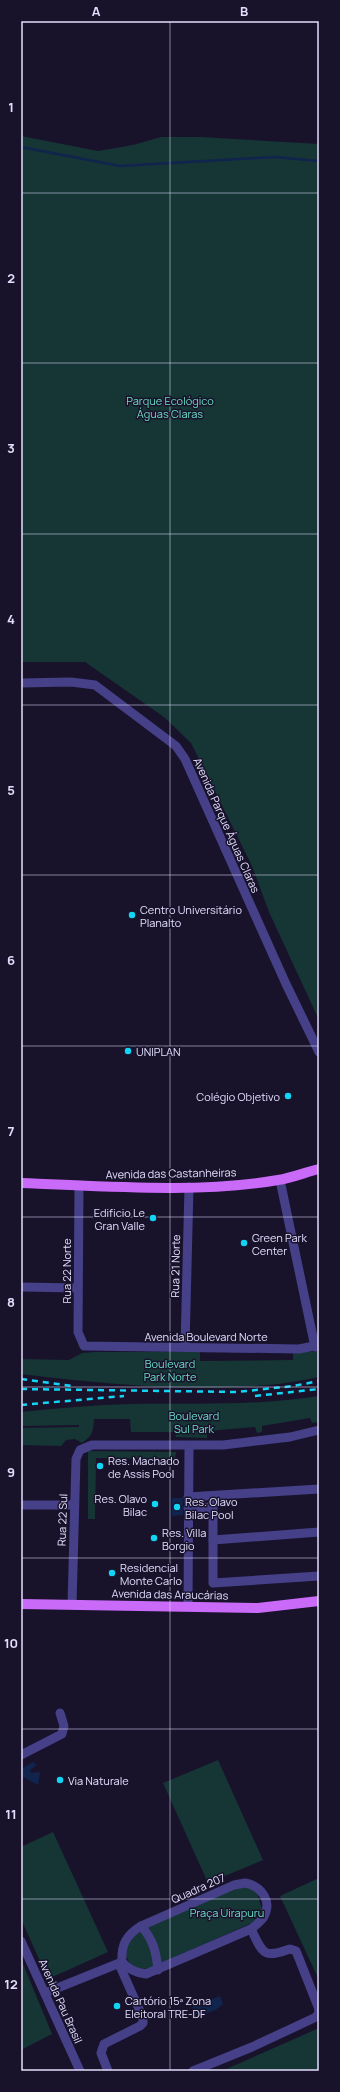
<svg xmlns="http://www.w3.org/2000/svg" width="340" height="2092" font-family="Manrope,sans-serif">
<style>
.green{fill:#163535}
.water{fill:#10244d}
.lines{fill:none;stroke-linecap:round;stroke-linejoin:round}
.stream{stroke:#10244d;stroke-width:2.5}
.minor{stroke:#454088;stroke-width:9}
.major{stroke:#c96af9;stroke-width:10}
.rail{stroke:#12d5f5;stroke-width:2.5;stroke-dasharray:6 5;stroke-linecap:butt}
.grid{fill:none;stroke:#e3defe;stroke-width:1;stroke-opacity:0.55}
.poi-dot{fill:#12d5f5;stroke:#18132b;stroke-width:1.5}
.labels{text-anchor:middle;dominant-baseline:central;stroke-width:3;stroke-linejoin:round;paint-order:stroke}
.park-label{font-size:11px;fill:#6bddc5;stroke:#18132b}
.street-label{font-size:11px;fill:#e3defe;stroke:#18132b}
.poi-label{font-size:11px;fill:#e3defe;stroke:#18132b;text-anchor:start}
.neatline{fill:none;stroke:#e3defe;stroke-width:1.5}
.grid-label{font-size:13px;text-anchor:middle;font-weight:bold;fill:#e3defe}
</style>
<rect width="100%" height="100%" fill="#18132b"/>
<!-- green -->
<g class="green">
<path d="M21,136l77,15 35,-6 28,-8h40l118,7v876l-50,-108 -17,-46 -61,-123 -27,-26 -79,-55h-64z"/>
<path d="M319,1351v26c-17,3 -34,7 -51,8 -83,7 -165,-1 -247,-11v-15l48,1 13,-7 13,-1h105v9l93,-1v-7z"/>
<path d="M319,1396v26l-7,1 -2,-5 -48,8v6l-5,1 -2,-6 -48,4v7l-31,-1 -1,-5h-44l-1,-13h-36c-1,13 -1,16 -12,24l-7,-4 -9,1 -5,6 -40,-1v-17l58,-1v-2l-58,1v-14c36,-4 73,-7 109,-8 64,-1 126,2 189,-8z"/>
<path d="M88,1451l88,1 -1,7 -79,-1 -1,61h-7z"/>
<path d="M218,1760l45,100 -55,23 -45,-100z"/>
<path d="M53,1832l55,120 -60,27 -27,-60v-72z"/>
<path d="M319,1878v102l-39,-84z"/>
<path d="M241,1885l15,5 6,19 -8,13 -104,46 -7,1 -12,-3 -7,-14 11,-20z"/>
<path d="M21,1959l31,75 -31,16z"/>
<path d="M319,2028v43h-97z"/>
</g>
<!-- water -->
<g class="water">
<path d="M172,1498h11v17l-11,1z"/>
<path d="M33,1762l4,3 -7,5 1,3 8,-1 1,1 -2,12 -17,-9v-7z"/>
<path d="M220,1996l3,8c-8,8 -17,10 -28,10l-3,-7z"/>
</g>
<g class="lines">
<!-- stream -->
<path class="stream" d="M21,147l99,19 154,-9 45,4"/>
<!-- minor -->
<g class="minor">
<path d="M21,683l50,-1 24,3 81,61 9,13 101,225 33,68"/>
<path d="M280,1180l35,167"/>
<path d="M79,1186l-1,146 6,14 215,3 20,-4"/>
<path d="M21,1287l56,1"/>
<path d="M185,1347l4,-160"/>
<path d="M213,1496v87l106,-7"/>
<path d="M188,1497l131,-8"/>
<path d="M21,1505h53"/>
<path d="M188,1508l25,-1"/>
<path d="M213,1540l106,-8"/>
<path d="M72,1604l4,-145 4,-9 12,-5h131l67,-8 29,-7"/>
<path d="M188,1606l1,-160"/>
<path d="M21,1755l41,-21 2,-8 -4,-13"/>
<path d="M245,1883c17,3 28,19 18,35 -3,4 -8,8 -12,11l-105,45c-10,-1 -17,-4 -24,-12 -1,-17 4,-27 19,-36l93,-41z"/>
<path d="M141,1926c12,13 15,25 17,44"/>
<path d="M251,1929c12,24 11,30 39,20l6,2 23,58"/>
<path d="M21,1941l59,130"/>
<path d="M45,1993l77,-31"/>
<path d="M108,2071l-7,-18 3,-9 36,-18 3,-3v-5l-24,-54"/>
<path d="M193,2071l59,-24 62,-29 4,-3 1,-5"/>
</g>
<!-- major -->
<g class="major">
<path d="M21,1183c82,3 177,11 257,-3 14,-2 28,-8 41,-11"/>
<path d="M21,1604l237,4 61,-7"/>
</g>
<!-- rail -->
<g class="rail">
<path d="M21,1379l51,7"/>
<path d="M21,1389l216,3 56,-6 26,-5"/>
<path d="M255,1396l64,-7"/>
<path d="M21,1405l103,-9"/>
</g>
</g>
<!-- grid -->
<path class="grid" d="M170,21v2050M21,193h298M21,363h298M21,534h298M21,705h298M21,875h298M21,1046h298M21,1217h298M21,1387h298M21,1558h298M21,1729h298M21,1899h298"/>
<!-- markers -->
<g class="poi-dot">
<circle cx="132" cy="915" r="4"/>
<circle cx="128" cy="1051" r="4"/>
<circle cx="288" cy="1096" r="4"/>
<circle cx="153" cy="1218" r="4"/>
<circle cx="244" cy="1243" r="4"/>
<circle cx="100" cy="1466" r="4"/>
<circle cx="155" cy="1504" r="4"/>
<circle cx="177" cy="1507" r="4"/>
<circle cx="154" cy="1538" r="4"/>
<circle cx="112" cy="1573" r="4"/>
<circle cx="60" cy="1780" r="4"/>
<circle cx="117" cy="2006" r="4"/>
</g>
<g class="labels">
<!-- park labels -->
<g class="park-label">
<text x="170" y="400">Parque Ecológico<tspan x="170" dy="13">Águas Claras</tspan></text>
<text x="170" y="1363">Boulevard<tspan x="170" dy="13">Park Norte</tspan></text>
<text x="194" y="1415">Boulevard<tspan x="194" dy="13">Sul Park</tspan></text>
<text x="227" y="1912">Praça Uirapuru</text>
</g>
<!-- street labels -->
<g class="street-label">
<text transform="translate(227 825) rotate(66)">Avenida Parque Águas Claras</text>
<text transform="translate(171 1173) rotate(-1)">Avenida das Castanheiras</text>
<text transform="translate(175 1266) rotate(-89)">Rua 21 Norte</text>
<text transform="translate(66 1271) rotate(-90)">Rua 22 Norte</text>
<text x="206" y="1336">Avenida Boulevard Norte</text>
<text transform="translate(62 1520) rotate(-88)">Rua 22 Sul</text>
<text transform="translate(170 1594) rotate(1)">Avenida das Araucárias</text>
<text transform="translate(198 1888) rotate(-24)">Quadra 207</text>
<text transform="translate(61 2001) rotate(66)">Avenida Pau Brasil</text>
</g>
<!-- poi labels -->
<g class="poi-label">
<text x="140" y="909">Centro Universitário<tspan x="140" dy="13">Planalto</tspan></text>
<text x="136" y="1051">UNIPLAN</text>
<text x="280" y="1096" text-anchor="end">Colégio Objetivo</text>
<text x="145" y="1212" text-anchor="end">Edificio Le<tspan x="145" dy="13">Gran Valle</tspan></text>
<text x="252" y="1237">Green Park<tspan x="252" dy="13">Center</tspan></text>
<text x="108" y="1460">Res. Machado<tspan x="108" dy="13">de Assis Pool</tspan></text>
<text x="147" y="1498" text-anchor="end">Res. OIavo<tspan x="147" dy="13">Bilac</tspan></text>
<text x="185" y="1501">Res. Olavo<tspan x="185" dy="13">Bilac Pool</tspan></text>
<text x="162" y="1532">Res. Villa<tspan x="162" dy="13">Borgio</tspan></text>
<text x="120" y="1567">Residencial<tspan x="120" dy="13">Monte Carlo</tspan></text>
<text x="68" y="1780">Via Naturale</text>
<text x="125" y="2000">Cartório 15ª Zona<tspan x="125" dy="13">Eleitoral TRE-DF</tspan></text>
</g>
</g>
<!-- border -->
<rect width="340" height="2092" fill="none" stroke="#18132b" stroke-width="44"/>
<rect x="22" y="22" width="296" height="2048" class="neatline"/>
<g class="grid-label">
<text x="96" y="16">A</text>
<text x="244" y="16">B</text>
<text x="11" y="112">1</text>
<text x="11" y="283">2</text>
<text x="11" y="453">3</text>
<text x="11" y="624">4</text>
<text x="11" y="795">5</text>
<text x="11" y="965">6</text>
<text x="11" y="1136">7</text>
<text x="11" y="1307">8</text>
<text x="11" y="1477">9</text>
<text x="11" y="1648">10</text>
<text x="11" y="1819">11</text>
<text x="11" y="1989">12</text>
</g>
</svg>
